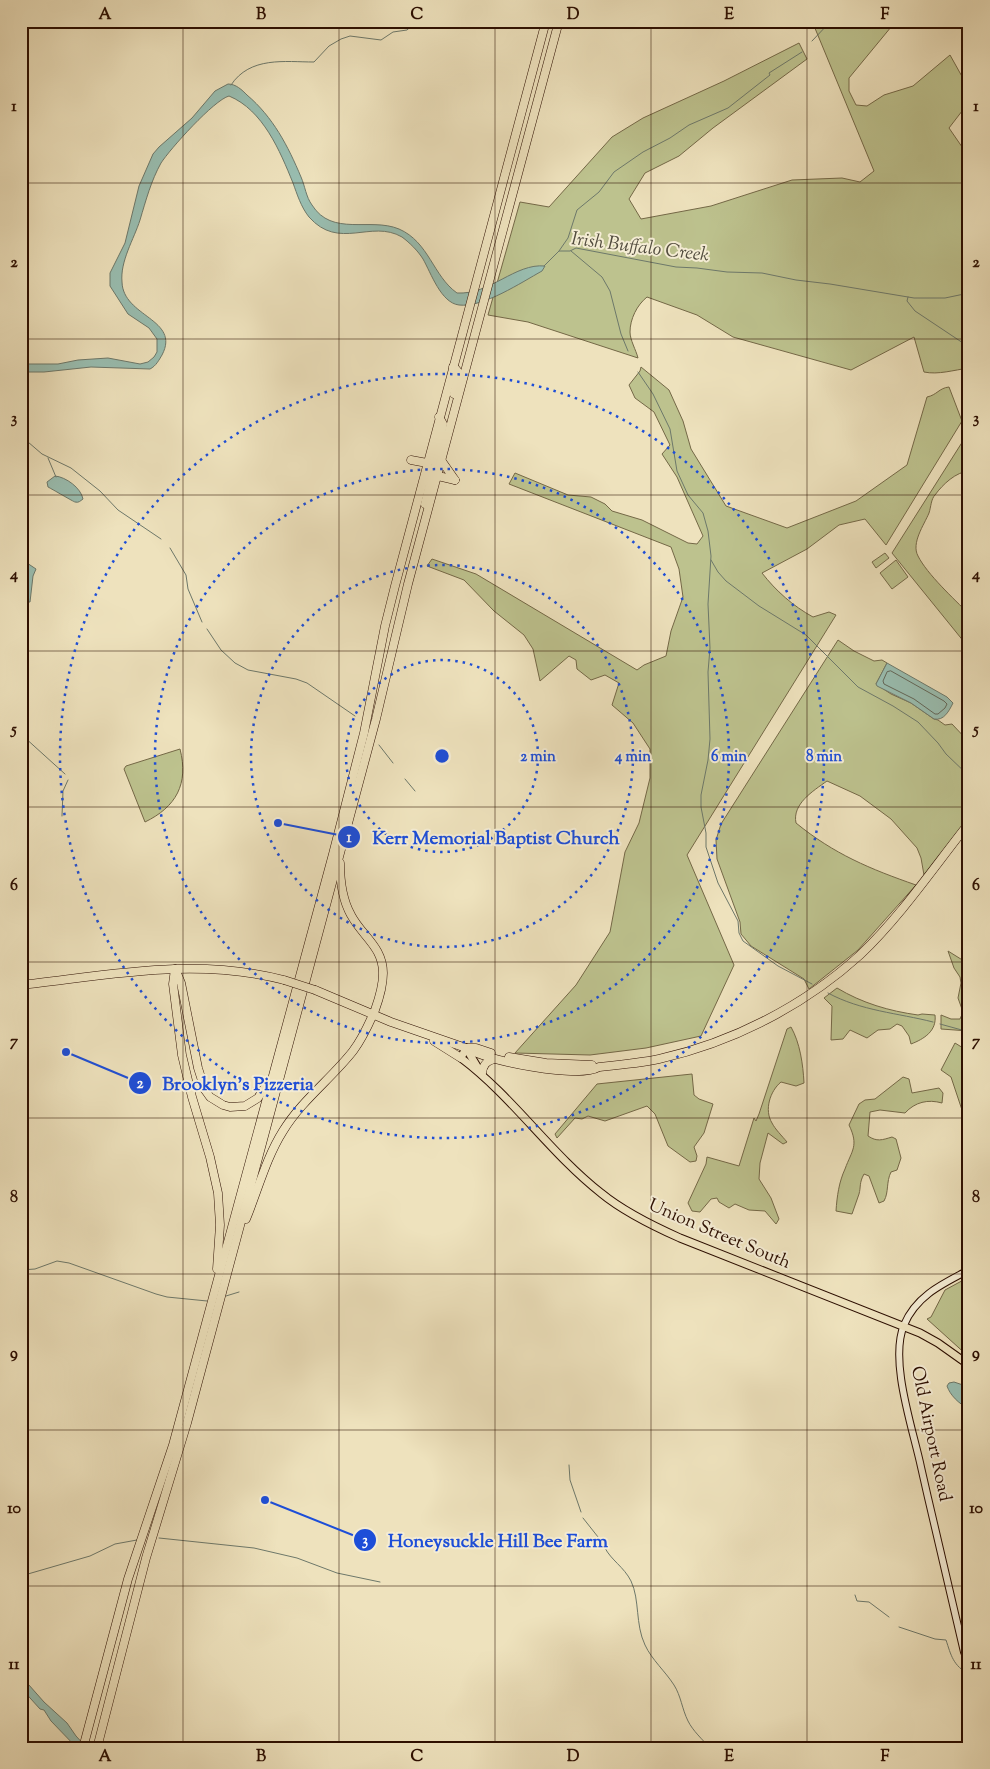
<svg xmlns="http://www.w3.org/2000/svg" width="990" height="1769" font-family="'Sorts Mill Goudy',serif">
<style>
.green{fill:#bdc28e;stroke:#746847}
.water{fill:#99beb1;stroke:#6d786a}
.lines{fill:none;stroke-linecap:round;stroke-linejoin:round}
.shore{stroke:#626658;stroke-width:1}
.stream{stroke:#6d786a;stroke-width:1}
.secondary-casing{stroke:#2c0e00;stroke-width:8}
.primary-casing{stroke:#2c0e00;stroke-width:9}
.highway-casing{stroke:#2c0e00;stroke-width:9}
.secondary{stroke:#f4ecd4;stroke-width:6}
.primary{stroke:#eee2bd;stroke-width:7}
.highway{stroke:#eee2bd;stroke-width:8}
.highway-bridge-casing{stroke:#2c0e00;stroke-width:9;stroke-linecap:butt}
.highway-bridge{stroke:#eee2bd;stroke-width:8}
.grid{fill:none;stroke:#2c0e00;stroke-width:1;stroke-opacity:0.55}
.ring{fill:none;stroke:#1d4ed8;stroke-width:2.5;stroke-dasharray:2.5 5}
.labels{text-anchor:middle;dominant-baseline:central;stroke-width:4;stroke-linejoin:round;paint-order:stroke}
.street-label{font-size:18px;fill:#2c0e00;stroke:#f4ecd4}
.water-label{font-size:19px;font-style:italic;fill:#524c3e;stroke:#f4ecd4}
.centre{fill:#1d4ed8;stroke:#f4ecd4;stroke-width:2.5}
.ring-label{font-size:15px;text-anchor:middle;font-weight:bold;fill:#1d4ed8;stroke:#f4ecd4;stroke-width:4;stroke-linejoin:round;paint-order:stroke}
.leader{fill:none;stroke:#1d4ed8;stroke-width:2}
.callout-dot{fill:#1d4ed8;stroke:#f4ecd4;stroke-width:2}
.mark-label{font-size:15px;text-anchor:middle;font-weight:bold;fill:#fff}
.callout-label{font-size:19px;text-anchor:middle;font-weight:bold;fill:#1d4ed8;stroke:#f4ecd4;stroke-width:4;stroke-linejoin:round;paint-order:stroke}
.neatline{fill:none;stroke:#2c0e00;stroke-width:2}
.grid-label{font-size:16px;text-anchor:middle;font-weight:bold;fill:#2c0e00}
</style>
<rect width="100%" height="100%" fill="#eee2bd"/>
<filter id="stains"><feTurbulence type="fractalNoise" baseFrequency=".004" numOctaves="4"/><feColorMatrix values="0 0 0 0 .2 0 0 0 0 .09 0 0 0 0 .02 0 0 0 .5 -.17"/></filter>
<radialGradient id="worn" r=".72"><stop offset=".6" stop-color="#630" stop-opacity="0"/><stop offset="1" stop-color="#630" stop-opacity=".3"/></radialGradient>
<!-- green -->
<g class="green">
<path d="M812,21h84l-47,57v13l7,14 11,1 17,-11 29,-9 37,-31 19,34v13l-20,26 20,29v211c-15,2 -31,7 -45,4l-10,-35 -63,33 -118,-33 -36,-22 -50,-18c-10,8 -17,22 -17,35 0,8 6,18 8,26l-110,-36 -40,-7 32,-113 29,5 63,-70 31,-19 81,-37 75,-38 8,16 -94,69 -34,28 -34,17 -16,26 12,20 70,-13 81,-26 50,-2 18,4 14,-11z"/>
<path d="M641,367l28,23 14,31 8,28 35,57 61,22 69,-27 51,-36 20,-68c10,-2 12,-9 22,-10l13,34 -76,124 -21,-26 -26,6 -32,24 -45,24c14,18 31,33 51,44l16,-5 7,3 -149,240 47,110 -33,71 -55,12 -56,7 -75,-2 61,-68 34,-53 15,-80 14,-29 11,-45v-29l-17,-26 -21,-18 7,-22 -14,-8 -14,5 -14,-11 -1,-9 -7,-4 -29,25 -7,-32 -9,-14 -30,-24 -30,-31 -37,-14 5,-7 44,15 161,96 7,-5 22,-9 5,-25 12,-34 -4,-28 -8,-22 -162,-63 6,-11 53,22 23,2 14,7 7,7 30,9 46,23 9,1 6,-8 -26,-59 -15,-23 8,-9 -16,-33 -19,-14 -6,-13 11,-14z"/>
<path d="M968,433l1,38c-13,1 -26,13 -34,24 -4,4 -4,12 -6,18 -5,12 -18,30 -11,43 9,18 36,43 51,58v34l-77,-95z"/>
<path d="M885,553l4,5 -13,10 -4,-6z"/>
<path d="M896,560l12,17 -16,12 -12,-16z"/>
<path d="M838,640l16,11 20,10 8,-1 5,3 -11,21 15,10 20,9 23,16 4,1 7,5 7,-1 17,18v75l-45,58 -3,-17 -4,-10 -26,-29 -31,-23 -33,-15c-14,10 -35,23 -31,42 38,31 74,46 120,62l-58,65 -49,39 -5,-10 -53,-33 -10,-12 -1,-12 -23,-63 -1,-19 5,-16z"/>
<path d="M180,749c9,35 -4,58 -35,73l-21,-53 2,-3z"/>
<path d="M948,951l16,10 4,8 1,62 -28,-2v-14l10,4h9l3,-7 -5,-14 3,-15 -1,-6 -6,-9z"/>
<path d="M837,988c25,15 52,23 81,27l4,-1 13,1c2,16 -11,24 -24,29l-2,-8 -7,-10 -5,-2 -7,5 -12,1 -11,8 -17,-8 -7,9 -12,1 1,-34 -8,-8z"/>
<path d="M791,1027c9,16 12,37 13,56l-8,3 -15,-4c-11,9 -17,28 -9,41 3,6 10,13 15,19l-4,2 -15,-11 -8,30 -1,16 12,19 8,21 -3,5 -11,-13 -16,-1 -14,-6 -6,4 -10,-6 -2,-4 -6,1 -11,13 -8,-1 -4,-8 18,-39 1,-7 32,9 15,-48 2,3 3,-7 28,-85z"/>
<path d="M955,1043l13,8 1,-3v83l-18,-54 -10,-7z"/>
<path d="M692,1074l2,21 5,4 14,5 -9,29 -10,14 3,9 -1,5 -6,1 -22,-16 -13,-32 -8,-8 -42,15 -17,-5 -6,3 -7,-1 -18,20 -2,-4 42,-50z"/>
<path d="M903,1077l6,2 3,14 27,-5 4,5 -1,10c-14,-4 -27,-1 -37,10l-25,-3 -10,2 -2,24c9,6 14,4 24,1l4,2 5,19 -4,12 -6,2c-5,10 -2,20 -7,29l-5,2 -10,-27 -5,-2c-5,9 -3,13 -5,20 -2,7 -5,13 -7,20l-16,-3c1,-15 3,-29 9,-42 7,-19 14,-23 4,-44l10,-21 6,-4 10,-1z"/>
<path d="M969,1277v80l-42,-38 4,-2 14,-27z"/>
</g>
<!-- water -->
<g class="water">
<path d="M228,84c8,0 14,6 19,11 26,22 41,51 54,82 4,9 5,20 11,28 20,32 58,12 87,24 30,13 34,47 58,64 33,2 58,-30 88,-27l-3,5c-20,11 -59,37 -83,34 -18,-2 -28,-32 -36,-46 -5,-8 -13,-16 -21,-22 -31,-18 -63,14 -93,-20 -8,-10 -12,-23 -16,-34 -13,-32 -30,-73 -64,-87 -15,4 -59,53 -68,67 -10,18 -15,37 -21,57 -6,19 -20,41 -18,62 1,35 59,37 40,73 -3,5 -6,11 -12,14l-59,-2 -47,5h-23v-8h37l20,-4 30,-2 32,6 8,-2 6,-5 3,-5v-13l-8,-11 -21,-14 -18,-28v-13l15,-30 14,-57 14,-32 6,-7 33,-29 23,-27z"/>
<path d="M55,476c11,1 26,12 28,23 -3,2 -4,4 -8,3 -1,0 -23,-13 -27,-15l-1,-5z"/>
<path d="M21,559l15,10 -3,7 -3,26h-2l-7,-7z"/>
<path d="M887,663l60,34 6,6c-4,8 -9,18 -19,16l-23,-16 -34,-17 -1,-2z"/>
<path d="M954,1382l15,5 -1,21c-9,-4 -18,-13 -21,-22l2,-3z"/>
<path d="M21,1676l23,26 23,21 9,13 11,12h-10l-26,-27 -7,-11 -4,-1 -19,-21z"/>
</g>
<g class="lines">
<!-- shore -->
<path class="shore" d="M891,671l53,30 3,3 -2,4 -7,6h-3l-21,-15 -30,-15 -1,-3 4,-9z"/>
<!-- stream -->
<g class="stream">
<path d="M812,41l19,-20"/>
<path d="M231,85c19,-29 54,-23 83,-23l15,-16 12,-7 9,-3 31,4 12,-8 14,-2 10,-9"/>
<path d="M559,251l9,-13 9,-28 22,-18 15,-20 29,-20 27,-14 19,-13 39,-17 42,-33 -1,-2 33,-21"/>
<path d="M571,251l31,26 8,14 11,43 7,17"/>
<path d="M544,266l15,-15h11l6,-3 100,19 21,1 30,4 35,1 34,7 34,4 84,14h31l24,-5"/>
<path d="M908,297l-1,4 8,10 54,36"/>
<path d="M638,372l15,22 17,35 7,42 11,24 15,18 5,18 3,25 -3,48 2,44 -2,24 2,67 -2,21 -7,35v12l5,26v14l12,36 20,38 1,12 4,8 35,25 34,18"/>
<path d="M21,436l21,18 29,14 29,23 18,19 43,29"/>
<path d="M48,458l8,19"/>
<path d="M170,548l16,27 2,14 14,33"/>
<path d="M711,560l7,12 8,9 33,25 47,29 52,52 35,19 25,16 20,21 8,11 23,22"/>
<path d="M207,629l14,21 14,13 13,7 48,9 11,4 48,33"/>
<path d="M23,736l42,38"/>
<path d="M379,745l14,18"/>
<path d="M405,779l10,12"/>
<path d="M62,816l1,-25 5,-11"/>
<path d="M828,993c33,18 70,20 105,29"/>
<path d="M940,1024l29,8"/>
<path d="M21,1270l14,-1 22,-8 12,2 87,31 11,3 40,4"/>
<path d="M226,1296l13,-4"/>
<path d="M569,1465l1,15 11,32"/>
<path d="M583,1518l19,24"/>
<path d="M159,1538l95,10 43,10 40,15 43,9"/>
<path d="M605,1548c6,12 19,19 26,33 9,19 4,43 14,64 7,15 20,26 29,40 7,11 8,24 14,36 5,10 14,18 22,27"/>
<path d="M21,1576l69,-20 25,-12 22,-4"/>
<path d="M855,1595l2,6 12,1 20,15"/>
<path d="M899,1627l36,12 11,1c5,15 7,26 23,34"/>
</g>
<defs>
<path id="secondary" d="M969,1270c-27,14 -53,26 -65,55 -15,36 9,104 17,142 14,62 29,124 43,185l5,12"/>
<g id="primary">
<path d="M466,1048l-5,10c52,39 89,95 140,135 23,19 52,33 79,45l240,95 18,10 31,22"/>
<path d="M466,1048l15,25"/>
</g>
<g id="highway">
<path d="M453,367l2,1 4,5 -5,21"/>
<path d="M439,417l4,7 -8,39 3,13 17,4"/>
<path d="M411,460l16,3 4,12 -1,8 -5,21"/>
<path d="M441,460l14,20"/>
<path d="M175,969l-2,15 9,71 10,42 18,60 8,36 2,32 -3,44"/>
<path d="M176,971l5,12 17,85 7,22 5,7 13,8 7,2 15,-1 13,-8 10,-16"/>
<path d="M21,985c89,-10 175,-28 263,-5"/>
<path d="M315,990l76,32 75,26c20,13 112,31 133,19 20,-2 41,-4 60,-8 74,-17 145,-53 201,-104 41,-39 74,-88 109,-132"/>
<path d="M434,1041l27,17"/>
<path d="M466,1048h10l15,5"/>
<path d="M509,1057l37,6 46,2"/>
<path d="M482,1073c1,-8 4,-12 12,-14"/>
<path d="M246,1219c12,-29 20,-61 37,-88 19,-31 48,-52 70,-80 9,-12 16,-27 22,-41 4,-11 8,-24 8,-37 0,-26 -21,-37 -32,-58 -9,-16 -11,-33 -11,-52"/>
<path d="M83,1748l45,-169 45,-134 160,-591 31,-121 21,-107 10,-40 151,-565"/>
<path d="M97,1748l49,-190 41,-135 189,-704 32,-135 151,-563"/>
</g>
</defs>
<!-- secondary casing -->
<use href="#secondary" class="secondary-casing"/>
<!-- primary casing -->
<use href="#primary" class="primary-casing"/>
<!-- highway casing -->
<use href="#highway" class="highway-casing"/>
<!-- secondary -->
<use href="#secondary" class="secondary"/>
<!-- primary -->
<use href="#primary" class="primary"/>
<!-- highway -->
<use href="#highway" class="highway"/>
<defs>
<path id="highway-bridge" d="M284,980l31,10"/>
</defs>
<!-- highway-bridge casing -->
<use href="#highway-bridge" class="highway-bridge-casing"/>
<!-- highway-bridge -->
<use href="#highway-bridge" class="highway-bridge"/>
</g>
<!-- grid -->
<path class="grid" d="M183,21v1727M339,21v1727M495,21v1727M651,21v1727M807,21v1727M21,183h948M21,339h948M21,495h948M21,651h948M21,807h948M21,962h948M21,1118h948M21,1274h948M21,1430h948M21,1586h948"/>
<!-- distance rings -->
<g class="ring">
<circle cx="442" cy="756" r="96"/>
<circle cx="442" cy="756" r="191"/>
<circle cx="442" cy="756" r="287"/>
<circle cx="442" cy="756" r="382"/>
</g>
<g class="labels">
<!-- street labels -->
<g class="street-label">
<text transform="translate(719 1235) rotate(23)">Union Street South</text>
<text transform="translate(930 1434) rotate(78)">Old Airport Road</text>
</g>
<!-- water labels -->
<g class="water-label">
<text transform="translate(640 248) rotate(7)">Irish Buffalo Creek</text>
</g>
</g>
<circle cx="442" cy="756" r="8" class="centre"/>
<g class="ring-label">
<text x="538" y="761">2 min</text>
<text x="633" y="761">4 min</text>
<text x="729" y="761">6 min</text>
<text x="824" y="761">8 min</text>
</g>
<!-- callouts -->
<path class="leader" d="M278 823L349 837M66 1052L140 1083M265 1500L365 1540"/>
<g class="callout-dot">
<circle cx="278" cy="823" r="5"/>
<circle cx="66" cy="1052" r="5"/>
<circle cx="265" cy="1500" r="5"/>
<circle cx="349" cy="837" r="12"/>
<circle cx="140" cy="1083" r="12"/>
<circle cx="365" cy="1540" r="12"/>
</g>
<g class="mark-label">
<text x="349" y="842">1</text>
<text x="140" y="1088">2</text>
<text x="365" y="1545">3</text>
</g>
<g class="callout-label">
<text x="496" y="844">Kerr Memorial Baptist Church</text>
<text x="238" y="1090">Brooklyn's Pizzeria</text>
<text x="498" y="1547">Honeysuckle Hill Bee Farm</text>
</g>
<!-- margin -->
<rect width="990" height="1769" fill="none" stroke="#eee2bd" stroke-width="55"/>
<rect x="28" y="28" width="934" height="1714" class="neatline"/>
<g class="grid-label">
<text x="105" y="19">A</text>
<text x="261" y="19">B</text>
<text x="417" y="19">C</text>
<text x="573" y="19">D</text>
<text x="729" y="19">E</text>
<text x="885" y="19">F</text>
<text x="14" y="111">1</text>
<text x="976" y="111">1</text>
<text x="14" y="267">2</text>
<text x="976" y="267">2</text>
<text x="14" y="423">3</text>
<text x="976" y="423">3</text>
<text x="14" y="579">4</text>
<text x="976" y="579">4</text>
<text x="14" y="734">5</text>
<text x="976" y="734">5</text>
<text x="14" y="890">6</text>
<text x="976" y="890">6</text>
<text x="14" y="1046">7</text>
<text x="976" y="1046">7</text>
<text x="14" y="1202">8</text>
<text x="976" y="1202">8</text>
<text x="14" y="1358">9</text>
<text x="976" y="1358">9</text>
<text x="14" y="1513">10</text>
<text x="976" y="1513">10</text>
<text x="14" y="1669">11</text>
<text x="976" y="1669">11</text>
<text x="105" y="1761">A</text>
<text x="261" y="1761">B</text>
<text x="417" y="1761">C</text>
<text x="573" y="1761">D</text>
<text x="729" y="1761">E</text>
<text x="885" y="1761">F</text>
</g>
<rect width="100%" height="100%" filter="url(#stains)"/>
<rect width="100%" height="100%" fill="url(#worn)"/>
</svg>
